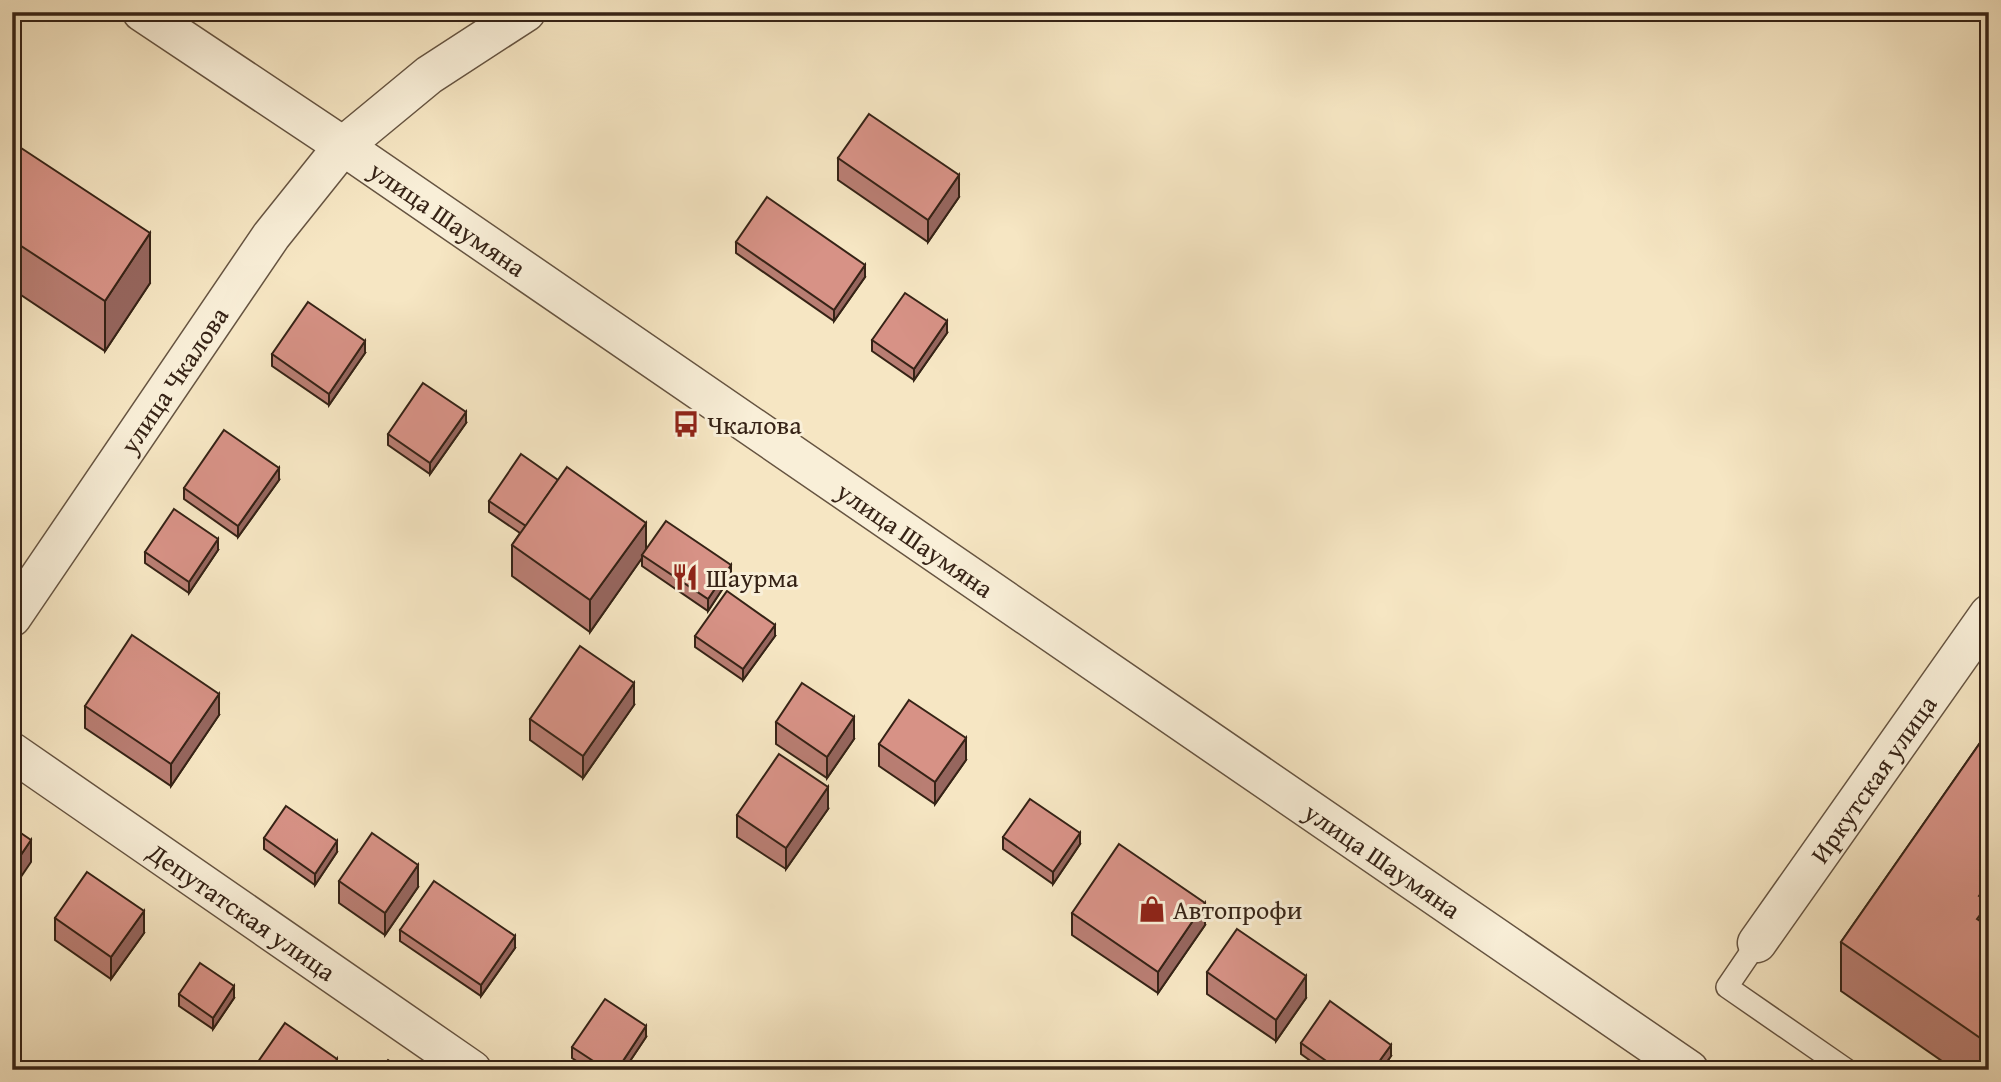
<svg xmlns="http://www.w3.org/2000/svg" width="2001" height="1082" font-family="'Gentium Book Plus',serif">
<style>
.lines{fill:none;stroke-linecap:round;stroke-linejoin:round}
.service-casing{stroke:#665441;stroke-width:24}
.minor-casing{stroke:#665441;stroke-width:41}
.tertiary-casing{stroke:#665441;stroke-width:41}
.service{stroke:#f9efd8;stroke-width:21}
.minor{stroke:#f9efd8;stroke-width:38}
.tertiary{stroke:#f9efd8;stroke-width:38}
.wall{fill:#b97e73;stroke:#362316;stroke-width:2}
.shaded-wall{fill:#96665e;stroke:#362316;stroke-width:2}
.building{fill:#d79286;stroke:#362316;stroke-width:2}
.labels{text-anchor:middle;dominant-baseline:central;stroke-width:6;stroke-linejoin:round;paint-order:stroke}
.street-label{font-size:26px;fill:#362316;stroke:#f9efd8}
.poi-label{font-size:26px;fill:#362316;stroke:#f9efd8;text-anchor:start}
</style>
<rect width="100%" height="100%" fill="#f6e6c3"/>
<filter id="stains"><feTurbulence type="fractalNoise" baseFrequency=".00286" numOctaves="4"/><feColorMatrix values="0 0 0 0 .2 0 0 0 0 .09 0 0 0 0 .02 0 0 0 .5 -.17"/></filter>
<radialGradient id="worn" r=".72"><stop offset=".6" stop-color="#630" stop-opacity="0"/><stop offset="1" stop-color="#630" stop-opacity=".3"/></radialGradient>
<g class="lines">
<defs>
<path id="service" d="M1757,943l-30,44 120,83"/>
<g id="minor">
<path id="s1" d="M12,617l259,-381 72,-90"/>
<path id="s2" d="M12,752l460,318"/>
<path id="s3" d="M1757,943l232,-329"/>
</g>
<g id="tertiary">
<path id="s4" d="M142,12l201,134 1346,924"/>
<path d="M343,146l86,-71 97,-63"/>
</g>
</defs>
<!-- service casing -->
<use href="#service" class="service-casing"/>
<!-- minor casing -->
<use href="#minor" class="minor-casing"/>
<!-- tertiary casing -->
<use href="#tertiary" class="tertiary-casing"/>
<!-- service -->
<use href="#service" class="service"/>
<!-- minor -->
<use href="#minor" class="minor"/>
<!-- tertiary -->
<use href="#tertiary" class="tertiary"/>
</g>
<!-- wall -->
<g class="wall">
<path d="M12,142l138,141 -45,68 -93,-62z"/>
<path d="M838,158l121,39 -31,45 -90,-62z"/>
<path d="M736,242l129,35 -31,44 -98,-68z"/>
<path d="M947,333l-33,47 -42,-29v-11z"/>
<path d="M365,353l-36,52 -57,-39v-12z"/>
<path d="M466,423l-36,51 -42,-29v-11z"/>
<path d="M279,480l-41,57 -54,-38v-11z"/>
<path d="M489,501l157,49 85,26 -23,35 -66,-45v-8l-52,74 -78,-56v-31l8,-12 -31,-21z"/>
<path d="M218,550l-29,43 -44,-30v-11z"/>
<path d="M695,636h80l-32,44 -48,-33z"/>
<path d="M634,705l-51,73 -53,-38v-21z"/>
<path d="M85,706l134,9 -48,71 -86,-58z"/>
<path d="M776,722l78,17 -27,39 -51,-34z"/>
<path d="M1989,730v340h-34l-114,-79v-49z"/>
<path d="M879,744l87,16 -31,44 -56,-38z"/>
<path d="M828,809l-42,60 -49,-32v-22z"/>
<path d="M1003,837l77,7 -27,40 -50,-35z"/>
<path d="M264,838l73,14 -22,33 -51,-36z"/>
<path d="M339,881l79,6 -33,48 -46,-32z"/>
<path d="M1072,913l133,12 -47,68 -86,-58z"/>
<path d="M55,918l89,15 -33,46 -56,-39z"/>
<path d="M400,930l115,18 -34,48 -81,-55z"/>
<path d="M1207,972l99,26 -30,43 -69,-47z"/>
<path d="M179,994l55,4 -21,31 -34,-23z"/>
<path d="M646,1037l-22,33h-34l-18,-12v-11z"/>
<path d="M1301,1043l90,13 -10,14h-58l-22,-16z"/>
</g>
<!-- shaded-wall -->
<g class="shaded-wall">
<path d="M959,175v22l-31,45v-22z"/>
<path d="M150,233v50l-45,68v-50z"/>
<path d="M865,265v12l-31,44v-11z"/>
<path d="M947,321v12l-33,47v-11z"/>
<path d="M365,341v12l-36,52v-11z"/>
<path d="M466,412v11l-36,51v-11z"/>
<path d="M279,468v12l-41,57v-11z"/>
<path d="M646,523v31l-4,1v3l-52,74v-32z"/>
<path d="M218,539v11l-29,43v-11z"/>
<path d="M731,565v11l-23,35v-12z"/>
<path d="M775,625v11l-32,44v-11z"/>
<path d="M634,683v22l-51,73v-22z"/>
<path d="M219,694v21l-48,71v-22z"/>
<path d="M854,717v22l-27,39v-21z"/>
<path d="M966,738v22l-31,44v-22z"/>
<path d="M828,787v22l-42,60v-21z"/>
<path d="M1080,833v11l-27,40v-12z"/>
<path d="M31,840v22l-19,28v-22z"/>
<path d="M337,841v11l-22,33v-11z"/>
<path d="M418,865v22l-33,48v-22z"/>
<path d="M1989,882v70l-12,-33 2,-23z"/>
<path d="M1205,903v22l-47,68v-21z"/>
<path d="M144,911v22l-33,46v-22z"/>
<path d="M515,936v12l-34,48v-11z"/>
<path d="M1306,976v22l-30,43v-21z"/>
<path d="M234,986v12l-21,31v-11z"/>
<path d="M646,1026v11l-22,33h-7z"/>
<path d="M1391,1045v11l-10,14h-8z"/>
<path d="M337,1059v11h-7z"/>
</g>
<!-- building -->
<g class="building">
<path d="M869,114l90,61 -31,45 -90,-62z"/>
<path d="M12,142l138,91 -45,68 -93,-61z"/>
<path d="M767,197l98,68 -31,45 -98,-68z"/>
<path d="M905,293l42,28 -33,48 -42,-29z"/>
<path d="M308,302l57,39 -36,53 -57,-40z"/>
<path d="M423,383l43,29 -36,51 -42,-29z"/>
<path d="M224,430l55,38 -41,58 -54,-38z"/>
<path d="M521,454l37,26 -32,46 -37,-25z"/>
<path d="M567,467l79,56 -56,77 -78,-55z"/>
<path d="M174,509l44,30 -29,43 -44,-30z"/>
<path d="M666,521l65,44 -23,34 -66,-44z"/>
<path d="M727,591l48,34 -32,44 -48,-33z"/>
<path d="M132,635l87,59 -48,70 -86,-58z"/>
<path d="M580,646l54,37 -51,73 -53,-37z"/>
<path d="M802,683l52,34 -27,40 -51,-35z"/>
<path d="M909,700l57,38 -31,44 -56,-38z"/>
<path d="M1989,730v152l-10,14 10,6v1l-12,16 12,8v117l-148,-102z"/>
<path d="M779,754l49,33 -42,61 -49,-33z"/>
<path d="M1030,799l50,34 -27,39 -50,-35z"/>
<path d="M286,806l51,35 -22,33 -51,-36z"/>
<path d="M12,827l19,13 -19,28z"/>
<path d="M372,833l46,32 -33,48 -46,-32z"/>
<path d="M1119,844l86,59 -47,69 -86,-59z"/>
<path d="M87,872l57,39 -33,46 -56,-39z"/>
<path d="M434,881l81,55 -34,49 -81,-55z"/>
<path d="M1237,929l69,47 -30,44 -69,-48z"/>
<path d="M200,963l34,23 -21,32 -34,-24z"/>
<path d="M605,999l41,27 -29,44h-10l-35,-23z"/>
<path d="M1330,1001l61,44 -18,25h-34l-38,-27z"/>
<path d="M285,1023l52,36 -7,11 -77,-1z"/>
<path d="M388,1060l14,10h-22z"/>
</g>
<!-- icons -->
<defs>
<symbol id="bus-bare" viewBox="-9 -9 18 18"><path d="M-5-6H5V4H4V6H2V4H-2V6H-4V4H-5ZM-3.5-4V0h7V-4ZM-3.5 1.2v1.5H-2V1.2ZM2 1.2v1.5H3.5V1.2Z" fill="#8f2418" stroke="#f9efd8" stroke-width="2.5" paint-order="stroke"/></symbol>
<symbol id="restaurant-bare" viewBox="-9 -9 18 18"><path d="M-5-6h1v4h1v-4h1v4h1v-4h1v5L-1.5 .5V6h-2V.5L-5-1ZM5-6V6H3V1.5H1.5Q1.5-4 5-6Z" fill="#8f2418" stroke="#f9efd8" stroke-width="2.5" paint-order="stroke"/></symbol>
<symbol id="shop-bare" viewBox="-9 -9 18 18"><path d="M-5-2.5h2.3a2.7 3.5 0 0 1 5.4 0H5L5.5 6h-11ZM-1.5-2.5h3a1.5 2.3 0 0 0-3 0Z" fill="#8f2418" stroke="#f9efd8" stroke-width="2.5" paint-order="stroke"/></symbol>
</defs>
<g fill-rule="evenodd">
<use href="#bus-bare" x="667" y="405" width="38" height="38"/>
<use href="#restaurant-bare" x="666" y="558" width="38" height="38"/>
<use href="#shop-bare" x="1133" y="890" width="38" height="38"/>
</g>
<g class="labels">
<!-- street labels -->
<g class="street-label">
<text stroke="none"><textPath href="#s4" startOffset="369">улица Шаумяна</textPath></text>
<text stroke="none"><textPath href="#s1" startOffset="287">улица Чкалова</textPath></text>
<text stroke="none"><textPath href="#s4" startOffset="936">улица Шаумяна</textPath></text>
<text stroke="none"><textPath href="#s3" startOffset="201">Иркутская улица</textPath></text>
<text stroke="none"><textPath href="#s4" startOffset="1503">улица Шаумяна</textPath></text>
<text stroke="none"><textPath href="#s2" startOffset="280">Депутатская улица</textPath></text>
</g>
<!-- poi labels -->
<g class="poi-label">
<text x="707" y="424">Чкалова</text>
<text x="706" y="577">Шаурма</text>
<text x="1173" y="909">Автопрофи</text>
</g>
</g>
<!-- margin -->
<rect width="2001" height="1082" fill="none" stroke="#f6e6c3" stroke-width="42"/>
<rect x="14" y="14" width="1973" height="1054" fill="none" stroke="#362316" stroke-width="3.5"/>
<rect x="21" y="21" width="1959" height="1040" fill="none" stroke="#362316" stroke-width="2"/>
<rect width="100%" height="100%" filter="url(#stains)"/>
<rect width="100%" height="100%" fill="url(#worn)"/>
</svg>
